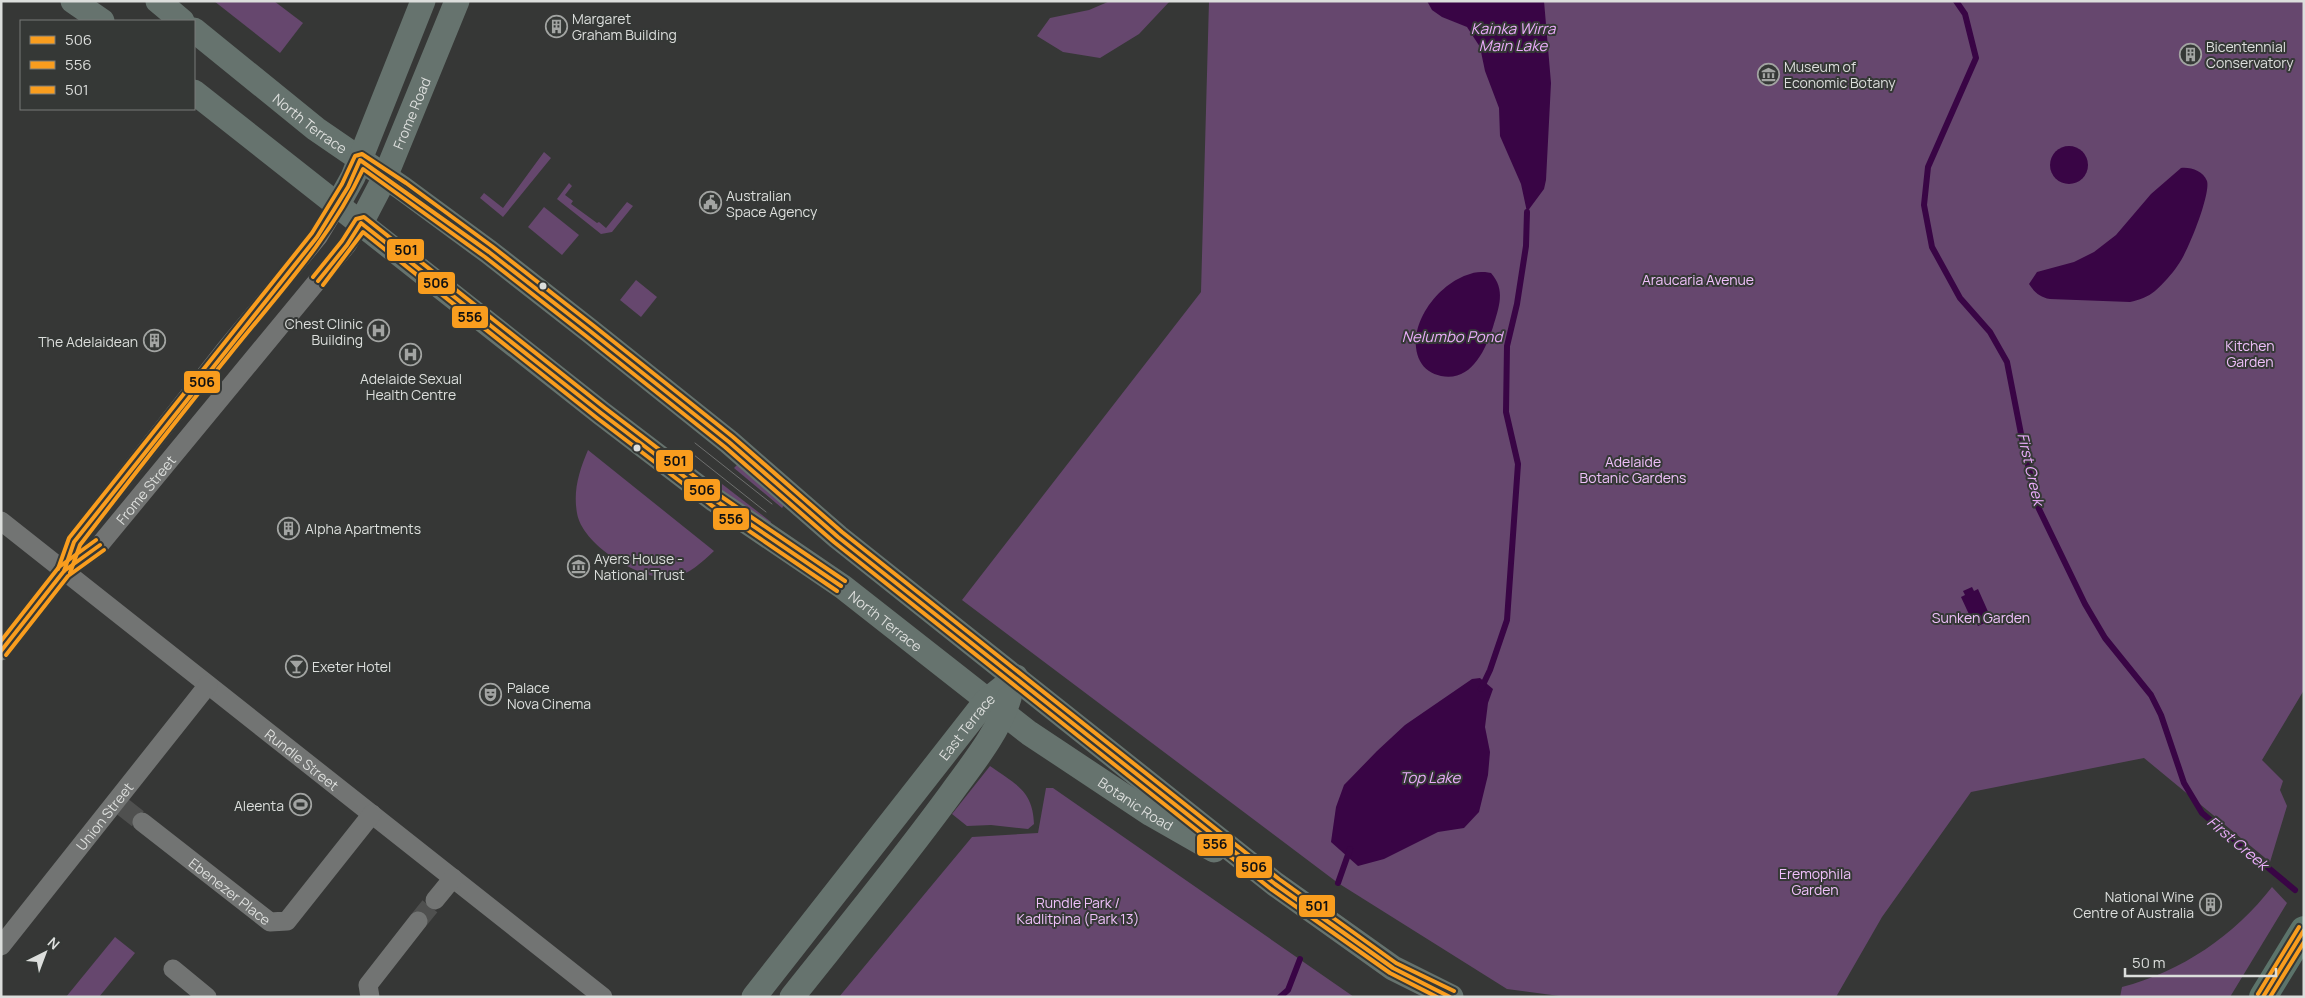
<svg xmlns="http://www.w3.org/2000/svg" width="2305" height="998" font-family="Manrope,sans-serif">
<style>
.green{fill:#66476e}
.water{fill:#390545}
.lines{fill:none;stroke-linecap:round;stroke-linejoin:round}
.stream{stroke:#390545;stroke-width:6}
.minor-tunnel{stroke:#4f504f;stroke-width:19;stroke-dasharray:19 9;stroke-linecap:butt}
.minor{stroke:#727473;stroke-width:19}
.major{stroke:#66736e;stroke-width:25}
.highway{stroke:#5c746b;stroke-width:28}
.tram{stroke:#6f706f;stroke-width:1}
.bus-1-casing{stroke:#353836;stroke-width:8}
.bus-2-casing{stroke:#353836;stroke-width:8}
.bus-3-casing{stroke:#353836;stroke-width:8}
.bus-1{stroke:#f99d1e;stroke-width:4}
.bus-2{stroke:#f99d1e;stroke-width:4}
.bus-3{stroke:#f99d1e;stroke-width:4}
.bus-dot{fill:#dcdedc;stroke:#353836;stroke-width:2}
.labels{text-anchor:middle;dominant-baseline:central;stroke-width:4;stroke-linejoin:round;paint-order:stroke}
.poi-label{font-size:14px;fill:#dcdedc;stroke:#353836;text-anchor:start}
.street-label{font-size:14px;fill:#dcdedc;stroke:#353836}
.park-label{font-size:14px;fill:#efc0fa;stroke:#353836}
.water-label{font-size:15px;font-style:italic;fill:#ebadfb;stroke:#353836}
.line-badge{stroke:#353836;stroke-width:2}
.pale-badge-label{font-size:14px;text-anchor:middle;font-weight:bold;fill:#111}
</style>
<rect width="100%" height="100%" fill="#363736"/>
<!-- green -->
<g class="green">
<path d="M214,1h60l29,22 -23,30z"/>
<path d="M1110,1h60l-31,33 -39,24 -37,-6 -26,-16 13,-18 39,-8z"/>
<path d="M1209,1h1095v689l-42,70 21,21 -3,9 7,16 -17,56 -126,-104 -173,34 -89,125 -46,80h-269l-60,-8 -169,-106 -376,-283 239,-308z"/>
<path d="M544,152l7,6 -48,59 -23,-19 4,-5 19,15z"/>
<path d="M569,183l3,3 -7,9 8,6 -2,3 26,19 2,-1 7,6 21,-26 6,4 -21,26 -11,2 -44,-35z"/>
<path d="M544,207l35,28 -17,20 -34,-28z"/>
<path d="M636,280l21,17 -16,20 -21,-17z"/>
<path d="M588,450l126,101c-12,11 -25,24 -42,27 -31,3 -90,-33 -95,-65 -4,-22 2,-42 11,-63z"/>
<path d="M739,463l46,41 -3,4 -48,-40z"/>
<path d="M722,484l49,38 -1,2 -53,-34z"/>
<path d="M990,766c25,18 43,24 44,58l-6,5 -37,-4 -24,1 -15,-12z"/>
<path d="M1046,788h7l301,209h-515l133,-160 66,-4z"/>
<path d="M2272,887l15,16 -57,94h-110l2,-10c59,-15 113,-52 150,-100z"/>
<path d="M115,937l20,16 -36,44h-33z"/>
</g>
<!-- water -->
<g class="water">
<path d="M1427,1h117l7,82 -5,97 -2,9 -17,23 -6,-28 -21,-48 -1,-28 -14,-37 -5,-24 -13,-20 -25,-10 -10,-7z"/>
<circle cx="2069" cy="165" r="19"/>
<path d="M2181,168c10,-1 22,3 26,13 4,13 -20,73 -29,84 -6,9 -15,19 -23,26 -7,6 -16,9 -25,11l-80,-3c-10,-2 -15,-6 -21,-15l8,-12 37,-10 20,-10 22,-17 35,-41z"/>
<path d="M1485,272l6,1c15,17 8,34 2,54 -8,24 -22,55 -52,49 -9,-2 -17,-7 -21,-15 -16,-34 18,-78 50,-87 5,-2 10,-2 15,-2z"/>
<path d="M1972,587l2,4 4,-2 12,27 -5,2 2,4 -9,4 -2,-4 -3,1 -12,-26 4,-2 -2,-4z"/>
<path d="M1480,678l13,11 -5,14 -3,24 5,25 -2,23 -9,37 -15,16 -26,4 -54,27 -26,7 -27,-24 5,-35 8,-22 33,-34 28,-26 67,-46z"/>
</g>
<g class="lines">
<!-- stream -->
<g class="stream">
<path d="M1956,1l9,13 11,44 -48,109 -4,38 8,42 28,51 30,34 17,30 16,82 15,63 47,97 20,34 46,57 10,20 23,68 18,30 93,77"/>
<path d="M1481,689l9,-19 17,-50 11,-156 -12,-52 1,-66 10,-42 9,-58 1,-34"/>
<path d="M1338,883l12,-34"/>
<path d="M1280,997l8,-7 12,-31"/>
</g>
<!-- minor-tunnel -->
<g class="minor-tunnel">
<path d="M123,807l19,15"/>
<path d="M418,921l17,-21"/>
</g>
<!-- minor -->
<g class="minor">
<path id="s1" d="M1,521l602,476"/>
<path d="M64,571l10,-29 150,-191 94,-114 20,-33"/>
<path id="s2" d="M1,651l63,-80 33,-23 250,-303 14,-22"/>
<path id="s3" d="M142,822l128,100 17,-1 85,-107"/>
<path d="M435,900l18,-22"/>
<path id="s4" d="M1,946l207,-261"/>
<path d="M173,969l34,28"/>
<path d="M370,997l-2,-12 50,-64"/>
</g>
<!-- major -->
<g class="major">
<path d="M73,1l29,20"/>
<path d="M158,1l24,20"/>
<path id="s5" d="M194,30l122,99 86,59 87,64 101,79 139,111 109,95 437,347 118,84 58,29"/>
<path id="s6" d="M194,92l407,321 114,87 128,87 186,146 122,81 63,36"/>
<path d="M338,204l15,-27 70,-176"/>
<path id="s7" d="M361,223l24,-46 72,-176"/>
<path id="s8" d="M754,997l232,-296 30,-24"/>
<path d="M792,997c54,-68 109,-135 160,-205 21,-29 46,-59 57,-94"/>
</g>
<!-- highway -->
<path class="highway" d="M2263,997l41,-67"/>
<!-- tram -->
<g class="tram">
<path d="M695,443l77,61"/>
<path d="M689,451l77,61"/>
</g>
<defs>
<g id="bus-1">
<path d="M318,281l29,-36 14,-22 240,190 114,87 126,86"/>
<path d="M64,571l10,-29 243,-305 31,-50 12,-27 129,92 101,79 139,111 109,95 437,347 118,84 57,29"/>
<path d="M1,651l63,-80 36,-26"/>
<path d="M2263,997l41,-67"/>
</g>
<g id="bus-2">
<path d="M323,285l40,-53 234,186 114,87 126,86"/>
<path d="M70,573l10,-28c49,-64 99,-128 150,-191 48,-60 100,-115 133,-185l122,88 101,79 139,111 109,95 437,347 119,84 47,24"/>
<path d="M6,655l62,-79 36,-26"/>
<path d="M2270,997l34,-55"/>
</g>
<g id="bus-3">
<path d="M313,277l29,-36 14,-22 8,-2 241,191 114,87 126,86"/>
<path d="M58,569l11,-31 243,-305 30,-49 13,-28 7,-2 44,29 87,64 101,79 139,111 109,95 437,347 117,84 58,28"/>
<path d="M1,641l58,-74 37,-27"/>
<path d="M2258,994l41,-67"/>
</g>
</defs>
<!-- bus-1 casing -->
<use href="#bus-1" class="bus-1-casing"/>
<!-- bus-2 casing -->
<use href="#bus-2" class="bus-2-casing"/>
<!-- bus-3 casing -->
<use href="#bus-3" class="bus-3-casing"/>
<!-- bus-1 -->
<use href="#bus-1" class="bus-1"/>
<!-- bus-2 -->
<use href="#bus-2" class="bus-2"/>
<!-- bus-3 -->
<use href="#bus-3" class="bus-3"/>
</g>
<!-- icons -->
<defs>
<symbol id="building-ring" viewBox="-11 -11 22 22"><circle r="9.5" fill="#353836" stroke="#a2a4a2" stroke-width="1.5"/><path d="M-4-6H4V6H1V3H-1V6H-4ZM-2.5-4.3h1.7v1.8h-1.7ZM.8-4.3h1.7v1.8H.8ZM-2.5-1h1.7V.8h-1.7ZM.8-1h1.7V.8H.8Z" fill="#a2a4a2"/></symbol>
<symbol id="museum-ring" viewBox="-11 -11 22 22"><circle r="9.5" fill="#353836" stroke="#a2a4a2" stroke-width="1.5"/><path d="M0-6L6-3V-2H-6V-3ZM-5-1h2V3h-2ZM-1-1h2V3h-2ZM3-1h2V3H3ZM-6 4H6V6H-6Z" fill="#a2a4a2"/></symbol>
<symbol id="civic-ring" viewBox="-11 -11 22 22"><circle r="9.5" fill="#353836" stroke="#a2a4a2" stroke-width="1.5"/><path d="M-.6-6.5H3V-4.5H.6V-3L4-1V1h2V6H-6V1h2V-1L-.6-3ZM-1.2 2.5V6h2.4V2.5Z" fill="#a2a4a2"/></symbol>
<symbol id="hospital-ring" viewBox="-11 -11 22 22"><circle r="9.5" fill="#353836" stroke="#a2a4a2" stroke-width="1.5"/><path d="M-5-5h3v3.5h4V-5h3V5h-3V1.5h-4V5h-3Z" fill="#a2a4a2"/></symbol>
<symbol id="bar-ring" viewBox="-11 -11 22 22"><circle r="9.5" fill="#353836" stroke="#a2a4a2" stroke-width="1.5"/><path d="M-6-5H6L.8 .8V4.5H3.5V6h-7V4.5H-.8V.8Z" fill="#a2a4a2"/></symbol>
<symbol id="theatre-ring" viewBox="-11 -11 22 22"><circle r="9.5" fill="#353836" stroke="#a2a4a2" stroke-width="1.5"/><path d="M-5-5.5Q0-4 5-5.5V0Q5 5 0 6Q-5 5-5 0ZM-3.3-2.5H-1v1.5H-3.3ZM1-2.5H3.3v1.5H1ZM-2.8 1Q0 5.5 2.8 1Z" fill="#a2a4a2"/></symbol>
<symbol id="stadium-ring" viewBox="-11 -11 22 22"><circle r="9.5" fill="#353836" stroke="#a2a4a2" stroke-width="1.5"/><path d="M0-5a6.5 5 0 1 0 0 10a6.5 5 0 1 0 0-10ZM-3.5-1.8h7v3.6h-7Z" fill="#a2a4a2"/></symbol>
</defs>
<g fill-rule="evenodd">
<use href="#building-ring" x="544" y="14" width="25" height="25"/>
<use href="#building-ring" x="2178" y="42" width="25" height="25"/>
<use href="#museum-ring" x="1756" y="62" width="25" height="25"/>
<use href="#civic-ring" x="698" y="190" width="25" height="25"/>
<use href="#hospital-ring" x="366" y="318" width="25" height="25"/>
<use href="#building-ring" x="142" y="328" width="25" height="25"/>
<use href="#hospital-ring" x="398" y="342" width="25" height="25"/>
<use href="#building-ring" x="276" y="516" width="25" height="25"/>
<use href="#museum-ring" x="566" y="554" width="25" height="25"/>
<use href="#bar-ring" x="284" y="654" width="25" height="25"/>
<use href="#theatre-ring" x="478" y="682" width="25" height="25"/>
<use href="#stadium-ring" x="288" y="792" width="25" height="25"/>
<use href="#building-ring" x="2198" y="892" width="25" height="25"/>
</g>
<!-- markers -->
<g class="bus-dot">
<circle cx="543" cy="286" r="4.5"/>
<circle cx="637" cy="448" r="4.5"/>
</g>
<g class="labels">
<!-- poi labels -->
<g class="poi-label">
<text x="572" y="18">Margaret<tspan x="572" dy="16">Graham Building</tspan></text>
<text x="2206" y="46">Bicentennial<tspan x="2206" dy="16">Conservatory</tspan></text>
<text x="1784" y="66">Museum of<tspan x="1784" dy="16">Economic Botany</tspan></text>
<text x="726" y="195">Australian<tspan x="726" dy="16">Space Agency</tspan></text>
<text x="363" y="323" text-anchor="end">Chest Clinic<tspan x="363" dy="16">Building</tspan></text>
<text x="138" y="341" text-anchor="end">The Adelaidean</text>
<text x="411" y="378" text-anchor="middle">Adelaide Sexual<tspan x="411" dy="16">Health Centre</tspan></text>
<text x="305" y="528">Alpha Apartments</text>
<text x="594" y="558">Ayers House -<tspan x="594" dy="16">National Trust</tspan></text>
<text x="312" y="666">Exeter Hotel</text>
<text x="507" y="687">Palace<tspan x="507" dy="16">Nova Cinema</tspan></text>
<text x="284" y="805" text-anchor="end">Aleenta</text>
<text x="2194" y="896" text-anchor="end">National Wine<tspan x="2194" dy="16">Centre of Australia</tspan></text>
</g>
<!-- street labels -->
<g class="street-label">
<text stroke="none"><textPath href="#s7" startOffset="121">Frome Road</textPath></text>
<text stroke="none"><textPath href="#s5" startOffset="149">North Terrace</textPath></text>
<text stroke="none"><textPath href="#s2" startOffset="218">Frome Street</textPath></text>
<text stroke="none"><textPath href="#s6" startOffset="871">North Terrace</textPath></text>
<text stroke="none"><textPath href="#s8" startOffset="344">East Terrace</textPath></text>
<text stroke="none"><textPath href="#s1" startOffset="384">Rundle Street</textPath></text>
<text stroke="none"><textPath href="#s6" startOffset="1181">Botanic Road</textPath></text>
<text stroke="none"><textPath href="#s4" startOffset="166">Union Street</textPath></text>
<text stroke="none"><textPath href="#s3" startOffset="112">Ebenezer Place</textPath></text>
</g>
<!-- park labels -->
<g class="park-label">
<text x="1698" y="279">Araucaria Avenue</text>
<text x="2250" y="345">Kitchen<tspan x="2250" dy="16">Garden</tspan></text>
<text x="1633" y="461">Adelaide<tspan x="1633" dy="16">Botanic Gardens</tspan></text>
<text x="1981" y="617">Sunken Garden</text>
<text x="1815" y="873">Eremophila<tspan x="1815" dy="16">Garden</tspan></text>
<text x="1078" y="902">Rundle Park /<tspan x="1078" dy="16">Kadlitpina (Park 13)</tspan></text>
</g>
<!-- water labels -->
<g class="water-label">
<text x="1513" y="28">Kainka Wirra<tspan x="1513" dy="17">Main Lake</tspan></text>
<text x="1452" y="336">Nelumbo Pond</text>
<text transform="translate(2031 469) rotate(77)">First Creek</text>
<text x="1430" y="777">Top Lake</text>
<text transform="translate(2238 843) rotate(40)">First Creek</text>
</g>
</g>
<g class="line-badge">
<rect x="386" y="238" width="39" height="24" rx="5" fill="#f99d1e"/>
<rect x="417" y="271" width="39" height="24" rx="5" fill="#f99d1e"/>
<rect x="451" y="305" width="38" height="24" rx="5" fill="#f99d1e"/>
<rect x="183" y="370" width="38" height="24" rx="5" fill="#f99d1e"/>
<rect x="655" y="449" width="39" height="24" rx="5" fill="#f99d1e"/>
<rect x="683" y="478" width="38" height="24" rx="5" fill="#f99d1e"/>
<rect x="712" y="507" width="38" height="24" rx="5" fill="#f99d1e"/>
<rect x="1196" y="833" width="38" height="24" rx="5" fill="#f99d1e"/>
<rect x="1235" y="855" width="38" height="24" rx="5" fill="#f99d1e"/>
<rect x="1298" y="894" width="38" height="24" rx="5" fill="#f99d1e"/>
</g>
<g class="pale-badge-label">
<text x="406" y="255">501</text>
<text x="436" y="288">506</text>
<text x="470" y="322">556</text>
<text x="202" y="387">506</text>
<text x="675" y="466">501</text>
<text x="702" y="495">506</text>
<text x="731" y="524">556</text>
<text x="1215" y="849">556</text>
<text x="1254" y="872">506</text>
<text x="1317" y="911">501</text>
</g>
<!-- border -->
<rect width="2305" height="998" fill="none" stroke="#dcdedc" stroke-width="5"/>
<!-- legend -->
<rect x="20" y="20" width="175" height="90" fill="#353836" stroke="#787a78"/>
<rect x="30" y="36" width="25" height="8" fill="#f99d1e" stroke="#787a78"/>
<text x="65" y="45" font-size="15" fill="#dcdedc">506</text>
<rect x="30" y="61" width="25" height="8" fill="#f99d1e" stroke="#787a78"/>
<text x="65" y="70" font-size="15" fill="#dcdedc">556</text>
<rect x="30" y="86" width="25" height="8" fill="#f99d1e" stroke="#787a78"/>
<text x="65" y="95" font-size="15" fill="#dcdedc">501</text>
<!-- north arrow -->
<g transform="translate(45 953) rotate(42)" stroke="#353836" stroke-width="4" paint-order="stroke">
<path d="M0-4L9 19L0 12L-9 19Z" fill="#dcdedc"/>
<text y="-8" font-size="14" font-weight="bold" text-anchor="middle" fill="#dcdedc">N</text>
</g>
<!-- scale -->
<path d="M2125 968v8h151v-8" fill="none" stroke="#dcdedc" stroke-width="2.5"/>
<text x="2132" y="968" font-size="15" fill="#dcdedc" stroke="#353836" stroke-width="4" paint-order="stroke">50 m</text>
</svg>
